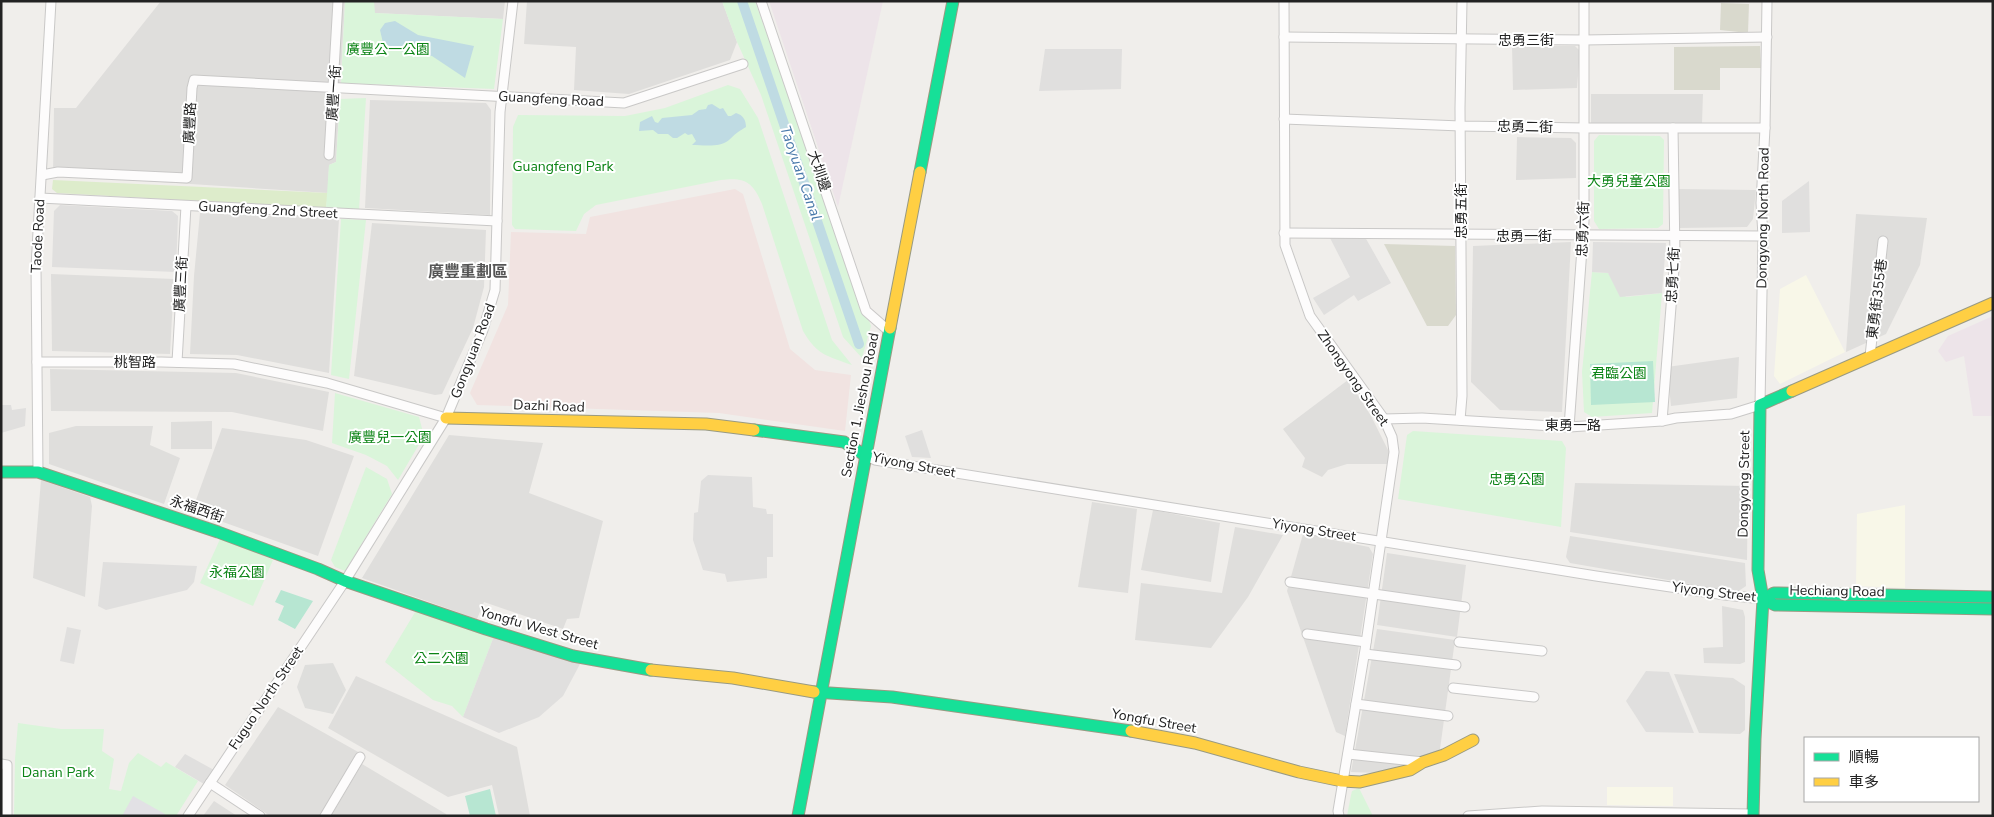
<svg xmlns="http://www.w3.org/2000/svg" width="1994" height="817" font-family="'Nunito Sans','Noto Sans TC',sans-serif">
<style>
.residential{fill:#dfdedc}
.commercial{fill:#f1e3e1}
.industrial{fill:#ede4e9}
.education{fill:#f8f7e8}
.religious{fill:#dededc}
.construction{fill:#d9d9cd}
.grass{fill:#ddeccb}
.park{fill:#daf5da}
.pitch{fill:#b7e6d2}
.parking{fill:#e0dfde}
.plaza{fill:#e2e1e5}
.water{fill:#bfdbe3}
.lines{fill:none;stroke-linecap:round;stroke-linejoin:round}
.canal{stroke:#bfdbe3;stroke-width:10}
.street-casing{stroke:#c9c8c7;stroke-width:11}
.fast-casing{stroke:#999a82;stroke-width:13}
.slow-casing{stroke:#999a82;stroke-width:13}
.street{stroke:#fdfcfc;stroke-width:9}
.fast{stroke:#16e098;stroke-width:11}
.slow{stroke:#ffcf43;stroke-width:11}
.labels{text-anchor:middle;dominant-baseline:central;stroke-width:4;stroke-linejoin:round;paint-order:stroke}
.street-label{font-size:14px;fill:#222;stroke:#fff}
.park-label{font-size:14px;fill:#0c8416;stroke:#fff}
.water-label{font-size:15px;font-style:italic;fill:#4a7aab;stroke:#fff}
.quarter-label{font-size:16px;font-weight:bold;fill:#555;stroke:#fff}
</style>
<rect width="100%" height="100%" fill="#f0eeeb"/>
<!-- residential -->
<g class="residential">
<path d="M161,1h184l-9,161 -7,3 -1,28 -275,-18 1,-67h22z"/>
<path d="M374,1h131l-2,18 -129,-6z"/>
<path d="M527,1h195l15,41 -7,18 -101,34 -55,-4 2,-43 -52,-3z"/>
<path d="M1512,46h63l5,5 -3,37 -64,2z"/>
<path d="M1591,94h112l-1,29h-111z"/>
<path d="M370,100l116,3 5,7 -1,105 -125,-7z"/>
<path d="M1517,137l54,1 5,5v35l-60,2z"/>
<path d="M1678,189l78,1 -3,29 -6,8 -68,1z"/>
<path d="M200,213l139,6 -10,154 -92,-18 -47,-1 4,-78z"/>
<path d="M1856,214l71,4 -7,47 -34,69 -40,18z"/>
<path d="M372,223l114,7 -2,57 -11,41 -31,66 -7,1 -81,-19z"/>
<path d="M1571,242l-9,170 -62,-2 -29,-28 2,-136z"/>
<path d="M51,274l123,5 -4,75 -118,-3z"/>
<path d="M1739,357l-2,41 -66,8 -4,-39z"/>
<path d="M50,369l186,4 93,19 -6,39 -91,-19 -181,-1z"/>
<path d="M1348,380l23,36 20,40 -2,8h-42l-19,6 -6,7 -20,-10 3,-9 -22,-29z"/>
<path d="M212,421v28h-41v-27z"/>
<path d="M76,426h77l-3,19 30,13 -16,46 -115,-40v-31z"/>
<path d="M222,428l84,12 48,16 -36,100 -126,-45z"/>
<path d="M449,435l94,8 -14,50 74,28 -24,97 -12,1 -4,10 -79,-27 -7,17 -115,-41z"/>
<path d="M41,480l49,17 2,9 -7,91 -52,-19z"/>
<path d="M1575,483l173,3 -1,74 -177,-28z"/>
<path d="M1092,502l45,7 -9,84 -50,-6z"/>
<path d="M1153,510l67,13 -9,59 -70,-12z"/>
<path d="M1235,527l48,8 -35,62 -37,51 -76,-8 6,-57 81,10z"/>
<path d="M1303,534l66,13 4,7 -28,182 -9,-4 -49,-141z"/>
<path d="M1570,536l175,27 1,23 -9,6 -167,-29 -4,-6z"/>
<path d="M1387,553l79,12 -9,72 -80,-12z"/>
<path d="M1722,606l21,4 2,7v45l-5,2 -36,-1 -1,-15 20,-1z"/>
<path d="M1377,629l78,11 -15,109 -9,7 -55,17 -25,-1z"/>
<path d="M1674,674l59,4 12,8v44l-5,4 -41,-1z"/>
<path d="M356,676l161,71 13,69h-31l-7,-31 -44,12 -120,-69z"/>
<path d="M278,707l82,46 -41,63h-49l-45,-31z"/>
<path d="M362,764l84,50 1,2h-116z"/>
<path d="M214,801l23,15h-34z"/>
</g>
<!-- commercial -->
<path class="commercial" d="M735,189l8,5 47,155 25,21 36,5 -6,56 -126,-18 -242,-8 -7,-12 38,-88 3,-73 75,2 4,-17z"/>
<!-- industrial -->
<g class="industrial">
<path d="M769,1h114l-45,206z"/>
<path d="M1993,316v100h-20l-9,-60 -18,6 -8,-11 10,-15z"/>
</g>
<!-- education -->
<g class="education">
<path d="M1806,275l39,77 -65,32 -6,-8 6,-87z"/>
<path d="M1905,505v83l-49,-2 1,-72z"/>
<path d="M1607,787h66v19l-66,-1z"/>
</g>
<!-- religious -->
<path class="religious" d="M333,663l13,27 -13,24 -28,-6 -8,-21 8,-22z"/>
<!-- construction -->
<g class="construction">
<path d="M1721,3l28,1 -1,29 -28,-3z"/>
<path d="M1760,46l1,22h-41v22h-46v-43z"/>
<path d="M1384,244l71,2 1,69 -8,11h-21z"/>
</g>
<!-- grass -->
<path class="grass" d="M53,180l275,13 -2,15 -269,-15 -5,-4z"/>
<!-- park -->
<g class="park">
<path d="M345,1h29l1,12 128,6 -9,70 -153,-6z"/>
<path d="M722,1h33l116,325 -9,32 -19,-21 -82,-242 -24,-53z"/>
<path d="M728,85l12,4 18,29 74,222 20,25c-25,-9 -35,-10 -49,-34l-41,-127c-9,-22 -17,-27 -41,-24l-125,25 -12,9 -8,17 -61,-2 -3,-4 1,-98 5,-12 107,1 40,-8z"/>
<path d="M366,98l-7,112 -33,-2 3,-43 7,-3 4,-63z"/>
<path d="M1599,135l61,1 4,4 -1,84 -5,4 -59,1 -5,-8v-80z"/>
<path d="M341,219l25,1 -17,159 -18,-4z"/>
<path d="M1592,272l16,1 18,24 36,-4 -10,120 -60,4 -8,-5 -2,-40z"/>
<path d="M335,393l84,24 5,19 -26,44 -11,-14 -21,-11 -34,-12z"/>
<path d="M1413,431l149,10 4,7 -5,79 -163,-28 9,-64z"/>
<path d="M366,467l21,12 5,15 -47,77 -10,-4 -4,-7z"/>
<path d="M221,537l52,23 -20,46 -53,-23z"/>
<path d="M417,609l77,27 -31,81 -11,-11 -19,-6 -48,-38z"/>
<path d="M18,723l43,6h43l-2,22 12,8 -5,30 12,2 8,-28 9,-10 23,14 5,-5 32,19 -22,35h-162l1,-57z"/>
<path d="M1359,788l14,28h-26l4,-21 1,-4z"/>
</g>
<!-- pitch -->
<g class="pitch">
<path d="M1653,361l2,41 -64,3 -1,-41z"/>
<path d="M281,590l32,11 -18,28 -17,-9 6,-14 -9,-4z"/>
<path d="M490,789l6,27h-26l-5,-20z"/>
</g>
<!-- parking -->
<g class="parking">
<path d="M1045,49h77l-1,40 -82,2z"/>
<path d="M1809,181l1,51 -28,1v-32z"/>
<path d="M60,205l112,6 6,5 -2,56 -124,-5 2,-56z"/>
<path d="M1365,237l26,46 -33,18 -4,-6 -30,20 -11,-17 37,-21 -20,-39z"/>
<path d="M1593,242l73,1 -4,50 -42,4 -12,-24 -16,-1z"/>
<path d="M1,405h10l1,5 14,-2 -1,18 -24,7z"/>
<path d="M922,430l9,28 -19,-1 -7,-21z"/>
<path d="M708,475l44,2 1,30 13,2 1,5h6v43h-6v21l-40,4 -2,-8 -22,-4 -10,-30 1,-27 4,-1 3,-31z"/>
<path d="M103,562l94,4 -3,16 -7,8 -81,20 -8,-4z"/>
<path d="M67,627l14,3 -7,34 -14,-3z"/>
<path d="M494,636l86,28 -17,32 -24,21 -40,16 -36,-16z"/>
<path d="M1646,671l23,1 25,61 -48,-1 -20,-31z"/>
<path d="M185,754l29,16 -10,14 -29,-17z"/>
</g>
<!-- plaza -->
<path class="plaza" d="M133,796l32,18 -1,2h-42z"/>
<!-- water -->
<g class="water">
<path d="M395,21l23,14 56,11 -9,32 -33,-22 -31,-5 -18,-8 -3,-13 5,-7z"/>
<path d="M712,104l8,5 3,-1 5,8h3l5,-3c7,2 10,7 10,14 -7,4 -11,7 -17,13 -9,8 -26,5 -37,5l4,-4 -4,-7 -4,1 -3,-2 -8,5h-4l-5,-4h-10l-5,-4 -14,1 1,-9 12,-6 3,6 3,1 4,-5 30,-3 7,-5 7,-1 2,-4z"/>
</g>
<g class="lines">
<!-- canal -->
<path class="canal" d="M742,1l117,343"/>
<defs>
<g id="street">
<path d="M761,1l105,310 24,21"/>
<path d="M1284,1l1,244 25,71 74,103 8,18 2,15 -29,198 -27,161 1,5"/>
<path d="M1284,37l300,3 183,-3"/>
<path d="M1284,119l177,7 123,2h181"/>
<path d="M329,155l9,-154"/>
<path d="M42,175l16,-3 129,6 5,-90 2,-8 430,23 119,-39"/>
<path d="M40,198l457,23"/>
<path d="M1284,233l479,3"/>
<path d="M1870,356l13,-115"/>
<path d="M37,362h124l73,2 93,19 119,35"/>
<path d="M177,362l9,-156"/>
<path d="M1384,419l38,-1 147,9 93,-6 14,-3 55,-4 29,-9 3,-169 -2,-33 4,-75 2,-127"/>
<path d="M1460,420l2,-24 -2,-288 2,-107"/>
<path d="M1662,421l13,-165 -2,-128"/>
<path d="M1569,427l15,-206v-220"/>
<path d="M866,456l9,4 721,116 129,19 38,4"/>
<path d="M38,472l-2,-205 15,-266"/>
<path d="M1290,582l175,25"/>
<path d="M1307,634l59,8"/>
<path d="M1459,642l83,9"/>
<path d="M1365,654l91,11"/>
<path d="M1453,688l81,9"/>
<path d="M1356,704l92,12"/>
<path d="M1348,754l75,8"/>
<path d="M1,764l6,1v51"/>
<path d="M210,783l50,33"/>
<path d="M188,816l157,-235 101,-163 37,-88 12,-40 5,-178 13,-111"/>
<path d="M325,816l35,-59"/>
<path d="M1468,816l74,-5 211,3"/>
</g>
<g id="fast">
<path d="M920,172l33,-171"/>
<path d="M754,430l90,12 22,14"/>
<path d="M1,472h37l180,60 100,37 27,12 141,48 87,27 78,14"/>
<path d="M1763,599l12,6 218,4"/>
<path d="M1763,599l11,-6 219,4"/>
<path d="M814,692l78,5 239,34"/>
<path d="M798,816l92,-488"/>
<path d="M1753,816l2,-77 8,-140 -5,-29 2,-165 32,-14"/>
</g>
<g id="slow">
<path d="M890,328l30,-156"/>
<path d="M1792,391l201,-88"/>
<path d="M446,418l260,6 48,6"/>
<path d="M651,670l82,8 81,14"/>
<path d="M1131,731l64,12 104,29 43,9 18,1 50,-12 13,-8 21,-7 29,-15"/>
</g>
</defs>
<!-- street casing -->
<use href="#street" class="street-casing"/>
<!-- fast casing -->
<use href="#fast" class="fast-casing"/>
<!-- slow casing -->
<use href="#slow" class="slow-casing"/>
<!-- street -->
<use href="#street" class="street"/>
<!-- fast -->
<use href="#fast" class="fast"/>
<!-- slow -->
<use href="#slow" class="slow"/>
</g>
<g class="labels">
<!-- street labels -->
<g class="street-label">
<text x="1526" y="40">忠勇三街</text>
<text transform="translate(334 93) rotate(-86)">廣豐一街</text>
<text transform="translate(551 99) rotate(3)">Guangfeng Road</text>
<text transform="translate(190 123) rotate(-87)">廣豐路</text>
<text transform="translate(1525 127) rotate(1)">忠勇二街</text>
<text transform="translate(819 171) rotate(71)">大圳邊</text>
<text transform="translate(268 210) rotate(3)">Guangfeng 2nd Street</text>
<text transform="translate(1461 211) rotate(-90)">忠勇五街</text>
<text transform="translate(1763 218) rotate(-89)">Dongyong North Road</text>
<text transform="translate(1583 229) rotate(-88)">忠勇六街</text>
<text transform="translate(38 236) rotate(-87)">Taode Road</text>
<text x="1524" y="236">忠勇一街</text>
<text transform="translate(1673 275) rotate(-87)">忠勇七街</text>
<text transform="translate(181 284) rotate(-87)">廣豐三街</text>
<text transform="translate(1877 299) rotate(-83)">東勇街355巷</text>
<text transform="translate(473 351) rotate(-69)">Gongyuan Road</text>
<text x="135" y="362">桃智路</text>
<text transform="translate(1353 378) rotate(55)">Zhongyong Street</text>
<text transform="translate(860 405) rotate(-79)">Section 1, Jieshou Road</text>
<text transform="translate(549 406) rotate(2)">Dazhi Road</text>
<text x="1573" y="425">東勇一路</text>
<text transform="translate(914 465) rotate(11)">Yiyong Street</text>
<text transform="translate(1744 484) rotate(-89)">Dongyong Street</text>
<text transform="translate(197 509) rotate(19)">永福西街</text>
<text transform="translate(1314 530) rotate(9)">Yiyong Street</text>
<text transform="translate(1837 591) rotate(1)">Hechiang Road</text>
<text transform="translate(1714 592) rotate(7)">Yiyong Street</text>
<text transform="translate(539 628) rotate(16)">Yongfu West Street</text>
<text transform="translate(266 698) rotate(-56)">Fuguo North Street</text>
<text transform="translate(1154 721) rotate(10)">Yongfu Street</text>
</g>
<!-- park labels -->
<g class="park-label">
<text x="388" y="49">廣豐公一公園</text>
<text x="563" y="166">Guangfeng Park</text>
<text x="1629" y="181">大勇兒童公園</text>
<text x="1619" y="373">君臨公園</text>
<text x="390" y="437">廣豐兒一公園</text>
<text x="1517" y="479">忠勇公園</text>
<text x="237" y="572">永福公園</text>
<text x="441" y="658">公二公園</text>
<text x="58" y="772">Danan Park</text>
</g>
<!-- water labels -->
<g class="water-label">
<text transform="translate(801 173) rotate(71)">Taoyuan Canal</text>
</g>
<!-- quarter labels -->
<g class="quarter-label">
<text x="468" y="272">廣豐重劃區</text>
</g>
</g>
<!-- border -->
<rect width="1994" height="817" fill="none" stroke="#222222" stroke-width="5"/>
<!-- legend -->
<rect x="1804" y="737" width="175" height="65" fill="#ffffff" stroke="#a7a7a7"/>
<rect x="1814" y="753" width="25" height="8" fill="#16e098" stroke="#a7a7a7"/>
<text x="1849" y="762" font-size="15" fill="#222222">順暢</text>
<rect x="1814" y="778" width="25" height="8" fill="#ffcf43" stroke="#a7a7a7"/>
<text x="1849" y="787" font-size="15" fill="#222222">車多</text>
</svg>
